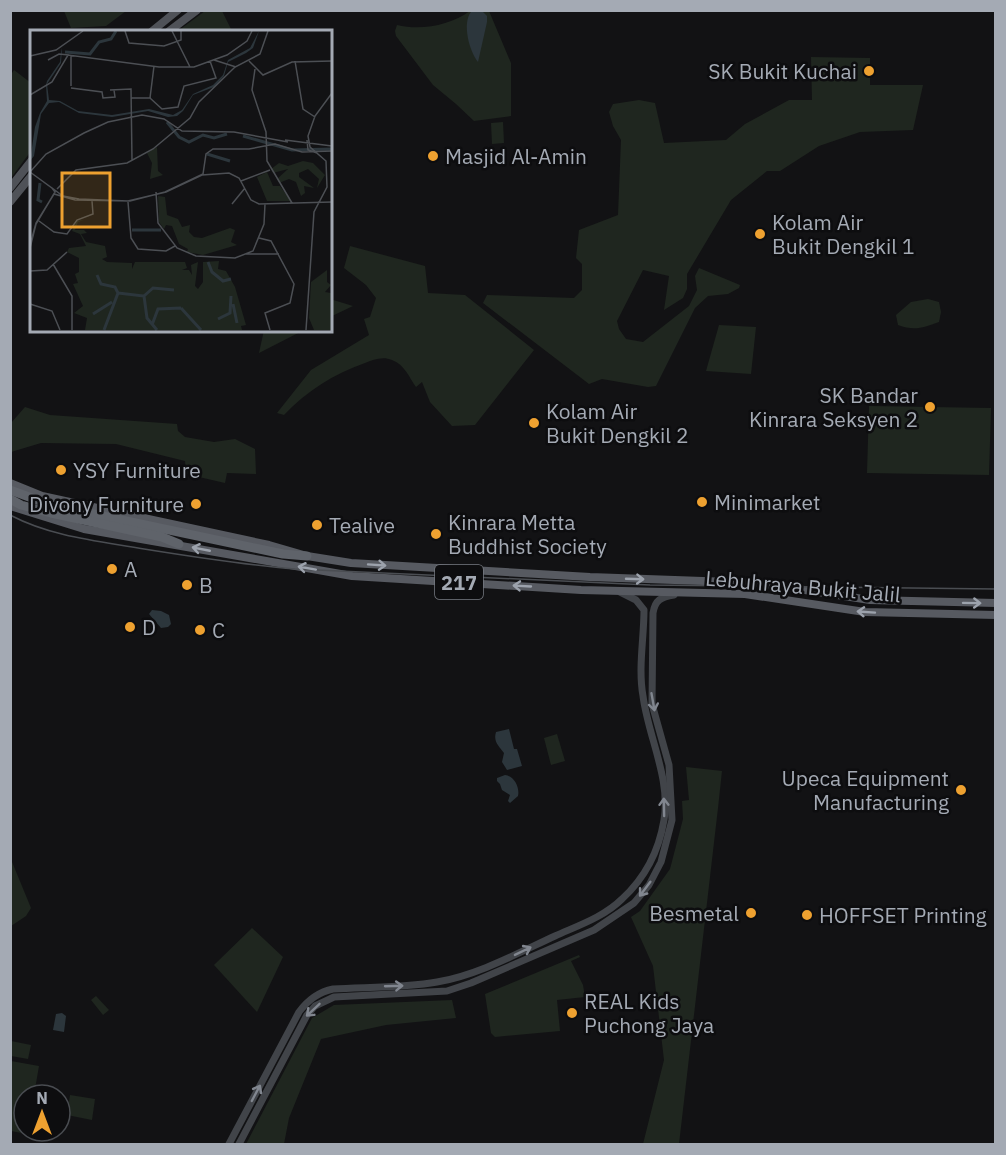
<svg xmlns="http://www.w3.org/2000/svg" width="1006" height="1155" font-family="'IBM Plex Sans',sans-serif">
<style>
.green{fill:#1f261f}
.water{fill:#2c363c}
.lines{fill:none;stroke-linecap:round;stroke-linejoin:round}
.secondary{stroke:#414449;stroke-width:7}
.primary{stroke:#4f5258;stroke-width:8}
.trunk{stroke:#575a61;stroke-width:8}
.motorway{stroke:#5f636a;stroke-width:9}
.tram{stroke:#4a4d52;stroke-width:1.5}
.oneway{stroke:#9ca2ac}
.oneway2{stroke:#81868f}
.poi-dot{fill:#eea130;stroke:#0d0d0f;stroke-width:2}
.labels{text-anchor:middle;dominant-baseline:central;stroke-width:5;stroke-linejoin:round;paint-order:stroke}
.shield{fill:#0d0d0f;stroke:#777b82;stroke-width:1.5}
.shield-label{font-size:20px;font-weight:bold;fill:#a4aab4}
.poi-label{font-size:21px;fill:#a4aab4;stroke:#0d0d0f;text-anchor:start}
.street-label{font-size:21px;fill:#a4aab4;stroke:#0d0d0f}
.inset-river{fill:none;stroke:#2c363c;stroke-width:3}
.inset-road{fill:none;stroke:#4c4f54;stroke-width:1.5}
.view{fill:#eea130;fill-opacity:0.15;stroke:#eea130;stroke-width:3}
.inset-edge{fill:none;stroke:#a4aab4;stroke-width:3}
</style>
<rect width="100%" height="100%" fill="#121214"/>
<!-- green -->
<g class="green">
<path d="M64,11h62l-20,15 -35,2z"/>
<path d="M205,11h17l10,20h-54z"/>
<path d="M470,11h19l22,52v53l-37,5 -18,-17 -23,-19 -37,-49 -1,-5 2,-6c25,6 53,0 73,-14z"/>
<path d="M811,57l59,1v27h53l-10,45 -53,2 -41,14 -39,25h-13l-36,29 -44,74v15l-4,9 -19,12 5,-34 -26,-6 -26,51 2,8 7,10 17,3 46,-36 8,-16 -2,-14 4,-8 41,17 -1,3 -11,6 -20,2 -13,12 -39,78 -8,1 -46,-8 -13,5 -106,-81 4,-8 87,3 8,-8v-26l-6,-6 3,-28 39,-15 3,-75 -8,-14 -4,-14 4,-8 26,-4 16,3 9,40 62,-3 19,-16 44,-24h23z"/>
<path d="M14,70l17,13v68l-20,27 -1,-102z"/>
<path d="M503,122l1,21 -12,1 -1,-21z"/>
<path d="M350,246l75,20 3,27 37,2 69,55 -59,75 -23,1 -22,-24 -8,-20 -6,5c-7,-10 -12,-23 -24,-27 -10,-4 -19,0 -27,3 -32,11 -58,28 -81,52l-7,-2 34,-43 58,-35 -5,-16 6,-2 6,-19 -10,-13 -22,-17z"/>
<path d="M330,299l23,7 -23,11z"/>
<path d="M928,299l11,3 2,10 -2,10c-16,6 -25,9 -41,3l-2,-10 15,-13z"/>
<path d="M719,325l37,2 -5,47 -45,-3z"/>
<path d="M264,330h40l-45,23z"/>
<path d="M869,406l122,2 -2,67 -122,-2z"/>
<path d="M25,407l25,8 127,9 1,7 7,6 29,5 21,-3 20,10 1,25 -29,-1 -2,10 -39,-9 -1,-13 -69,-17 -75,-1 -30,9v-29z"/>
<path d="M557,734l8,27 -14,4 -7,-27z"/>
<path d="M686,767l36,4 -4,37 -39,336h-36l21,-84 -11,-94 -22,-49 9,-6 30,-42 13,-50 -1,-18 7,-1z"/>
<path d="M10,857l21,51 -5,8 -15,10z"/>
<path d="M252,928l31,29 -26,55 -43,-47z"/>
<path d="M579,955l1,2 -9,4 12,24 2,12 -28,3 3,31 -65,6 -4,-4 -6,-39z"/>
<path d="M96,996l13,14 -6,5 -12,-15z"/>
<path d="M452,1000l4,18 -70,7 -65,14 -32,79 -5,26h-38l66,-126 22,-13z"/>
<path d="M11,1041l20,4 -3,14 -17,-3z"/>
<path d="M11,1061l28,5 -5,29h-10v36h4l-1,3 -16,-3z"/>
<path d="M70,1095l25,4 -3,21 -25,-5z"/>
</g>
<!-- water -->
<g class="water">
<path d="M482,11l5,5v6l-9,40c-9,-11 -16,-39 -7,-50z"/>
<path d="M152,610l9,1 8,4 2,9 -3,3 -7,1 -12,-14z"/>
<path d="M509,729l5,20h3l5,17 -15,4 -5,-8 2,-9c-5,-7 -11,-11 -8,-21z"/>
<path d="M505,775c9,1 15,12 13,21l-8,7 -2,-2 2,-6 -8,-5 -2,-6 -3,-3v-3z"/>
<path d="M62,1013l4,3 -2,16 -11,-2 3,-16z"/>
</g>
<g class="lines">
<!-- secondary -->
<g class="secondary">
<path d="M229,1144l70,-132c9,-12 19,-20 34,-23 34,-2 70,-1 104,-7 41,-7 81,-29 118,-46 22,-10 49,-19 67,-37 23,-21 37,-49 42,-79 7,-41 -16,-84 -21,-124 -5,-28 1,-58 1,-86l-8,-10 -16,-8"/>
<path d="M239,1144l68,-129 8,-9 19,-9 113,-6 24,-8 123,-53 40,-27 15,-18 12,-23 11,-42 -3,-55 -17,-61 1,-91c2,-13 8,-16 21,-18"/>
</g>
<!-- primary -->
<g class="primary">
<path d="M151,32l27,-22"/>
<path d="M168,32l29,-22"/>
<path d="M10,188l22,-28"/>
<path d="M10,202l22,-27"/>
</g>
<!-- trunk -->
<g class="trunk">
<path d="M10,483l32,13 227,49 38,11 44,7 239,14 169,6 111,17 126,3"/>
<path d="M10,506l74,23 268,47 229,14 164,4 120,18 131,3"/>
</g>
<!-- motorway -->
<g class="motorway">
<path d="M10,490l41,15 232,49 24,2"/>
<path d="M10,499l11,6 30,8 111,24 17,7"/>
</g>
<!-- tram -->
<path class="tram" d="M10,515c42,22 88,26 134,34 50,8 100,16 151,20l355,16 346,4"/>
</g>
<!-- one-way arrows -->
<defs><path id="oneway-shaft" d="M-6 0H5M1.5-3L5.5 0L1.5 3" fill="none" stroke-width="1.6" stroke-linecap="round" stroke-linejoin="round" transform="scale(1.5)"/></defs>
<g class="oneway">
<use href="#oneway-shaft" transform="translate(201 549) rotate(-169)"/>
<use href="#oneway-shaft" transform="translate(377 565) rotate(4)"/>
<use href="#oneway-shaft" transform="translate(307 568) rotate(-170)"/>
<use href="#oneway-shaft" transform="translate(635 579) rotate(2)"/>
<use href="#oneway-shaft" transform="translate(522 586) rotate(-177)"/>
<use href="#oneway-shaft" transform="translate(972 603) rotate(1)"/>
<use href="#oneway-shaft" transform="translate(866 612) rotate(-176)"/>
</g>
<g class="oneway2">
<use href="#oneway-shaft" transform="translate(653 702) rotate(80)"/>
<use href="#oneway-shaft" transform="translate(664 807) rotate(-91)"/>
<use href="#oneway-shaft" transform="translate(645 889) rotate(127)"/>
<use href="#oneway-shaft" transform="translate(523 951) rotate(-26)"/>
<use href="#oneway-shaft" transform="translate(394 986) rotate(-2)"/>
<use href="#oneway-shaft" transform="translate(313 1010) rotate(137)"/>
<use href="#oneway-shaft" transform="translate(256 1093) rotate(-62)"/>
</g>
<!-- markers -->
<g class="poi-dot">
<circle cx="869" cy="71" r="6"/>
<circle cx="433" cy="156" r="6"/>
<circle cx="760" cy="234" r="6"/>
<circle cx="930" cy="407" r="6"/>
<circle cx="534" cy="423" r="6"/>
<circle cx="61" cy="470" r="6"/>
<circle cx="702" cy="502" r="6"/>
<circle cx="196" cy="504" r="6"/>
<circle cx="317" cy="525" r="6"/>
<circle cx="436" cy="534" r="6"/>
<circle cx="112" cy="569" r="6"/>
<circle cx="187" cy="585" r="6"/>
<circle cx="130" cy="627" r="6"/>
<circle cx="200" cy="630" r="6"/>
<circle cx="961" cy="790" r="6"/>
<circle cx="751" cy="913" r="6"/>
<circle cx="807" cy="915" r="6"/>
<circle cx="572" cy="1013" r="6"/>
</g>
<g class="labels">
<!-- shield labels -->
<rect class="shield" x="435" y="565" width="48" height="34" rx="4.5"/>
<g class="shield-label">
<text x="459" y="582">217</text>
</g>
<!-- poi labels -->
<g class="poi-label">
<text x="857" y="71" text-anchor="end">SK Bukit Kuchai</text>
<text x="445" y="156">Masjid Al-Amin</text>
<text x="772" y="222">Kolam Air<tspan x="772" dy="24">Bukit Dengkil 1</tspan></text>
<text x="918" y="395" text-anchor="end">SK Bandar<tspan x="918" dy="24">Kinrara Seksyen 2</tspan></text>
<text x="546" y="411">Kolam Air<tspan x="546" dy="24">Bukit Dengkil 2</tspan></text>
<text x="73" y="470">YSY Furniture</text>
<text x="714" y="502">Minimarket</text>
<text x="184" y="504" text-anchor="end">Divony Furniture</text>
<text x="448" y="522">Kinrara Metta<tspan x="448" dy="24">Buddhist Society</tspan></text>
<text x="329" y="525">Tealive</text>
<text x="124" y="569">A</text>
<text x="199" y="585">B</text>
<text x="142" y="627">D</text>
<text x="212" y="630">C</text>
<text x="949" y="778" text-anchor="end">Upeca Equipment<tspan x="949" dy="24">Manufacturing</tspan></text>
<text x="739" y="913" text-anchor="end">Besmetal</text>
<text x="819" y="915">HOFFSET Printing</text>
<text x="584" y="1001">REAL Kids<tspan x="584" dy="24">Puchong Jaya</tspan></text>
</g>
<!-- street labels -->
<g class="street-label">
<text transform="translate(803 586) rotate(5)">Lebuhraya Bukit Jalil</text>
</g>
</g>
<!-- overview -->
<g transform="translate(30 30)">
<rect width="302" height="302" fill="#121214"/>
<path d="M127,117l1,24 5,4 -13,4 2,-16 -5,-10zM273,131l10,2 12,12 -8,13 2,-9 -11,-10 -9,4v4l15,11 -10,-2 1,7 -4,3 -5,-14 -7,-3 -10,4 -2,-4 11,-10 -15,4 -2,-4 8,-6 9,3zM237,142l6,14h7l11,15h-24l-10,-24zM128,166l7,1 2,18 11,4 4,8 8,-2 -1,7 5,5 8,1 28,-10 5,2 -4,12 6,3 -34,10 -16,-3 1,-3 -9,-5 -7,-18 -6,-1 -2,4 -5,-7zM54,190l-6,2 -3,8h9l3,3 -6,1 5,8 19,4 2,11 -5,2 5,3 25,1v6l3,-7h50l2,6 -5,2h7l3,5 -1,-10 7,-3 -3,24 3,3 5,-7v-20l16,-1 -1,8 8,2 9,16 11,38 -5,1 1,4h-157l2,-12 -13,-5 9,-7 -10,-22 5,-1 -3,-9 4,-2v-14l-12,-6 2,-4 17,-2 -6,-12 -8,-3 5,-10zM297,240v12l4,3 -6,7 6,1v37h-17l-5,-12 2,-36z" fill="#1f261f"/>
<path d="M229,1l-6,17 -7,5 -18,9 -4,14 -10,11 -21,8 -10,16 -6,5 -9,1 -20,-6 -36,6 -33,-4 -20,-11 -10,1 -8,11 -7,42 -4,5 5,-34 5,-14 7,-12 -1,-16 1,-4 13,-19 1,-10 1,-4 -1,15 -14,21 2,16 11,1 18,10 34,4 37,-6 24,6 9,-5 11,-16 20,-9 10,-10 5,-15 22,-12z" fill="#2c363c"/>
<path class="inset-river" d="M35,22l25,2 9,-12 12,-3 5,-8M137,92l12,15 10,5 14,-7 11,3 13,-4M213,106l49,14 40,-1M177,124l23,7M10,153l-2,17 4,2M102,200h29M178,232l4,10 11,9 8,-2M67,245l4,9 14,3 3,6 -14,37M88,263l26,3 3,22 10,12M114,266l9,-8 21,2M203,274l4,19M151,278l20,22M63,284l19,-12M188,289l12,-6 1,-17M122,295l6,-16 23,-1"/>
<path class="inset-road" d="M95,1l4,12 35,3 17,-6v-9M142,1l18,36M0,26l26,-6 27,-19M18,30l11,-6 10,1M184,30l22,7M219,31l14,14 29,-13 40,-1M265,31l8,48 12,8M225,39l-3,21 14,42 1,29 25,42M41,56v-31M41,58l31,4 1,6 12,-1 -1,-7M80,60l21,-1 1,71M0,65l22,-13 16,-27 91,12h35l33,-12 20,-14 5,-10M101,68h20M120,68l12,11 16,-2 6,-21 32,-8 -6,-17M120,68l4,-32M255,110l47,6M277,110l1,10 9,3M0,142l33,24 16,3 49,2 38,-9 36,-17 27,-2 10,5 12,22 8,4 73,-2M0,142l16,-18 38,-21 24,-11 34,-7 22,4 18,12 52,1 54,10M211,151l29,-11M27,159l19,-19 51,-7 26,-14 37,-31 9,-16 36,-35 25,-13 8,-23M126,162l2,31 19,25 19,8 39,2 18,-7 11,-27 1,-20M98,172l3,36 7,11 28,2 9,-5M202,174l13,-16M9,191l15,11 13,2 10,-14 16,-6 -1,-13M229,208l12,3 23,43 -4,19 -25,10 5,17M0,215l6,-22 18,-29 21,6 55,1 35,-9 38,-18 3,-20 7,-5h36l26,-5 27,8 30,-1M0,218l6,-24 19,-32 -3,-4M216,224h33M23,234l19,32v34M0,241l17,-1 20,-18M0,274l22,7 8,19M276,300l8,-118 13,-25 -1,-26 -16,-14 -2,-11 7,-20 17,-23"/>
<path class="view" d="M32,143h48v54h-48z"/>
<rect width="302" height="302" class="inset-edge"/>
</g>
<!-- border -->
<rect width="1006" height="1155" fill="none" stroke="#a4aab4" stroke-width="24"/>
<!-- north arrow -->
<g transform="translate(42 1113)"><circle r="28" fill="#0d0d0f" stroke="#494c51" stroke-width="1.5"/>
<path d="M0-4.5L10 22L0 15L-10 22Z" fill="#eea130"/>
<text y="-9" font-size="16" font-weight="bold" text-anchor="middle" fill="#a4aab4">N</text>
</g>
</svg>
